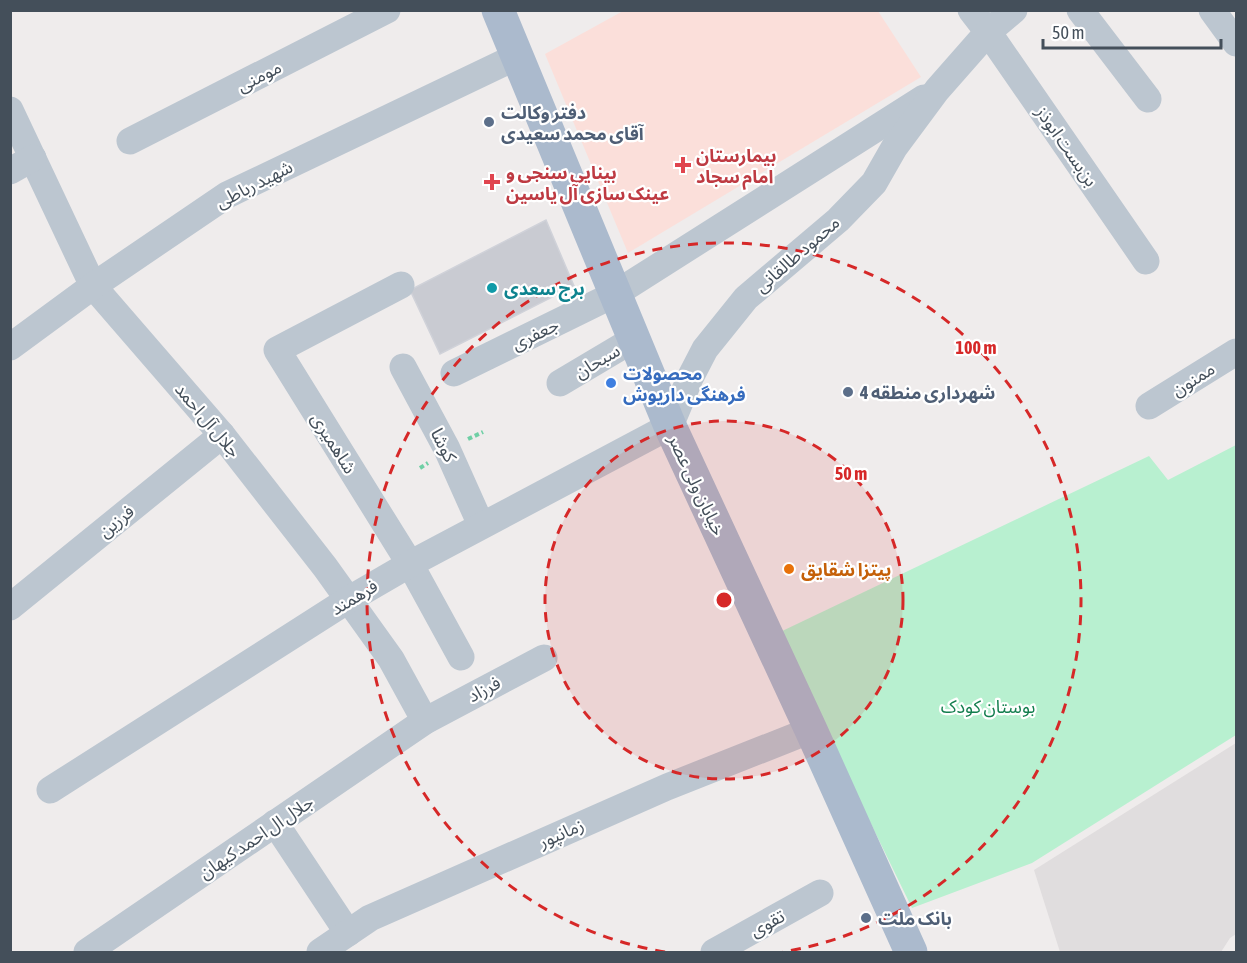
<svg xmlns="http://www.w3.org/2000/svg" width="1247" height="963" font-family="'Asap Condensed','Noto Sans Arabic',sans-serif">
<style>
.education{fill:#e0ddde}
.medical{fill:#fbdfda}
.green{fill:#b8f0d0}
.building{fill:#c9cbd2;stroke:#d0d2d9;stroke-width:1.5}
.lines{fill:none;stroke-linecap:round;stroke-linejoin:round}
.path{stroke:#6fcfa5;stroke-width:4;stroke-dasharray:4.5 3;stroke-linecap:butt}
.minor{stroke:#bcc6d0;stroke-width:27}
.major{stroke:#abbacd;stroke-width:33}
.ring{fill:none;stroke:#d62828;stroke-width:3;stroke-dasharray:10 8}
.service-dot{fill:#5c6f8a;stroke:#fff;stroke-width:2}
.health-dot{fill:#e0444e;stroke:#fff;stroke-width:2}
.culture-dot{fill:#0f9aa8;stroke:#fff;stroke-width:2}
.shop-dot{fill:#3f7fe0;stroke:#fff;stroke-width:2}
.food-dot{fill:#e8710a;stroke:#fff;stroke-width:2}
.labels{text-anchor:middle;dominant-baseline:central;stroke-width:4.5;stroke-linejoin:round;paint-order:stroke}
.street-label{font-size:18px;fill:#444f5a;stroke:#fff}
.service-label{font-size:18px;font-weight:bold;fill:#4e5e75;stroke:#fff;text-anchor:start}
.health-label{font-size:18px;font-weight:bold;fill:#be3a42;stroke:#fff;text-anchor:start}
.culture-label{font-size:18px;font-weight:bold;fill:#0d838f;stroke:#fff;text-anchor:start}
.shop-label{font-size:18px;font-weight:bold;fill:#366cbe;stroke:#fff;text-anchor:start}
.food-label{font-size:18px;font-weight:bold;fill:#c56008;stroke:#fff;text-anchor:start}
.park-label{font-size:18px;fill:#137e4e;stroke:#fff}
.centre{fill:#d62828;stroke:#fff;stroke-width:3}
.ring-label{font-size:18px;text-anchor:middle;font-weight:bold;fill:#d62828;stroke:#fff;stroke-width:4.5;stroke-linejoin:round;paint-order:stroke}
</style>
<rect width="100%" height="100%" fill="#efecec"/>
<!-- education -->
<path class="education" d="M1236,743v191l-6,4 -9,14h-161l-26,-82z"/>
<!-- medical -->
<path class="medical" d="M623,11h255l43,66 -293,176 -83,-199z"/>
<!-- green -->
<path class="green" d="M1236,445v290l-204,128 -120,45 -134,-275 371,-177 19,24z"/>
<!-- building -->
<path class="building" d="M546,220l28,66 -134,68 -30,-64z"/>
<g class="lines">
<!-- path -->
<g class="path">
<path d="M468,439l15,-7"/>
<path d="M420,468l8,-5"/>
</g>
<!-- minor -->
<g class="minor">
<path d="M971,10l17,22 158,229"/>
<path d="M1080,10l68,89"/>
<path d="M1212,10l24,33"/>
<path d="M10,110l83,176 129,149 103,132 66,92 34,62"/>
<path d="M130,141l257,-131"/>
<path d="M10,171l23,-13"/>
<path d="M401,285l-124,65 133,214 51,93"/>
<path d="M10,347l83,-61 134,-91 291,-139"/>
<path d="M403,367l44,82 34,76"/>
<path d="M454,373l161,-79 309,-196"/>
<path d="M560,383l74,-44"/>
<path d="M1149,406l87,-54"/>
<path d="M10,607l212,-172"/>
<path d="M50,790l298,-190 62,-36 260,-138 20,-48 15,-29 41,-51 92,-78 36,-37 20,-35 43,-58 51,-58 26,-22"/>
<path d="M275,823l73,110"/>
<path d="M87,952l338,-231 119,-63"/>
<path d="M320,952l50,-34 297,-131 144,-57"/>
<path d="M714,952l106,-59"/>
</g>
<!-- major -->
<path class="major" d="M498,10l172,416 141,304 100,222"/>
</g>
<!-- distance rings -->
<circle cx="724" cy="600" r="179" fill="#d62828" fill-opacity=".12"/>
<g class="ring">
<circle cx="724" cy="600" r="179"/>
<path d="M665 952A357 357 0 1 1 783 952"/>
</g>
<!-- markers -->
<g class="service-dot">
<circle cx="489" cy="122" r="6"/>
<circle cx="848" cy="392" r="6"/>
<circle cx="866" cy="918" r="6"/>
</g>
<g class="health-dot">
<path d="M680 156h6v6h6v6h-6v6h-6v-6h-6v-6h6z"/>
<path d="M489 173h6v6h6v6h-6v6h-6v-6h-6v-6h6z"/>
</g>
<circle class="culture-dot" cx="492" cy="288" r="6"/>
<circle class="shop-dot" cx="611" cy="383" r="6"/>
<circle class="food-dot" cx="789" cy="569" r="6"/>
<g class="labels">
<!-- street labels -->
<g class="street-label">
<text transform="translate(259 76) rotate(-27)">مومنی</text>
<text transform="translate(1067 146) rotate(55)">بن‌بست ابوذز</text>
<text transform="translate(254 184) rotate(-27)">شهید رباطی</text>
<text transform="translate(797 254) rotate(-41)">محمود طالقانی</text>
<text transform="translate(535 334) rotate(-26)">جعفری</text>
<text transform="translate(597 361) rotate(-31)">سبحان</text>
<text transform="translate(1193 379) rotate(-32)">ممنون</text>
<text transform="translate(208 420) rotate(50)">جلال آل احمد</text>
<text transform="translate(334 443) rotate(58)">شاهمیری</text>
<text transform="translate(444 445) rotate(63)">کوشا</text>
<text transform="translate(697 485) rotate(65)">خیابان ولی عصر</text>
<text transform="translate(116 521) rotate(-39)">فرزین</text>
<text transform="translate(354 597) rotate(-31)">فرهمند</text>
<text transform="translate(484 689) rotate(-28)">فرزاد</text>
<text transform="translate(561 833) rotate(-24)">زمانپور</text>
<text transform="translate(256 837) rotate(-34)">جلال ال احمد کیهان</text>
<text transform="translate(767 923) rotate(-29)">تقوی</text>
</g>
<!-- service labels -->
<g class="service-label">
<text x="501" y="112">دفتر وکالت<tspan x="501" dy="21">آقای محمد سعیدی</tspan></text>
<text x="860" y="392">شهرداری منطقه 4</text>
<text x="878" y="918">بانک ملت</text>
</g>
<!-- health labels -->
<g class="health-label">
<text x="696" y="155">بیمارستان<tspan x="696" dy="21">امام سجاد</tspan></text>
<text x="506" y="172">بینایی سنجی و<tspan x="506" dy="21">عینک سازی آل یاسین</tspan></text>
</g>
<!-- culture labels -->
<g class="culture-label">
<text x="504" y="288">برج سعدی</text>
</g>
<!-- shop labels -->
<g class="shop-label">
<text x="623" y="373">محصولات<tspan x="623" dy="21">فرهنگی داریوش</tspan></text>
</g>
<!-- food labels -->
<g class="food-label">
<text x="801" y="569">پیتزا شقایق</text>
</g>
<!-- park labels -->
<g class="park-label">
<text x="988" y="706">بوستان کودک</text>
</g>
</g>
<circle cx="724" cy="600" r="9" class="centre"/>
<g class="ring-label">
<text x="976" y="354">100 m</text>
<text x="851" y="480">50 m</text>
</g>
<!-- border -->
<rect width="1247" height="963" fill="none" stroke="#444f5a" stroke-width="24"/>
<!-- scale -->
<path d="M1043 39v9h178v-9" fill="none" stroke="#444f5a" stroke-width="3"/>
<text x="1052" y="39" font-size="18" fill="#444f5a" stroke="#ffffff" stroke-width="4.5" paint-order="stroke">50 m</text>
</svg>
